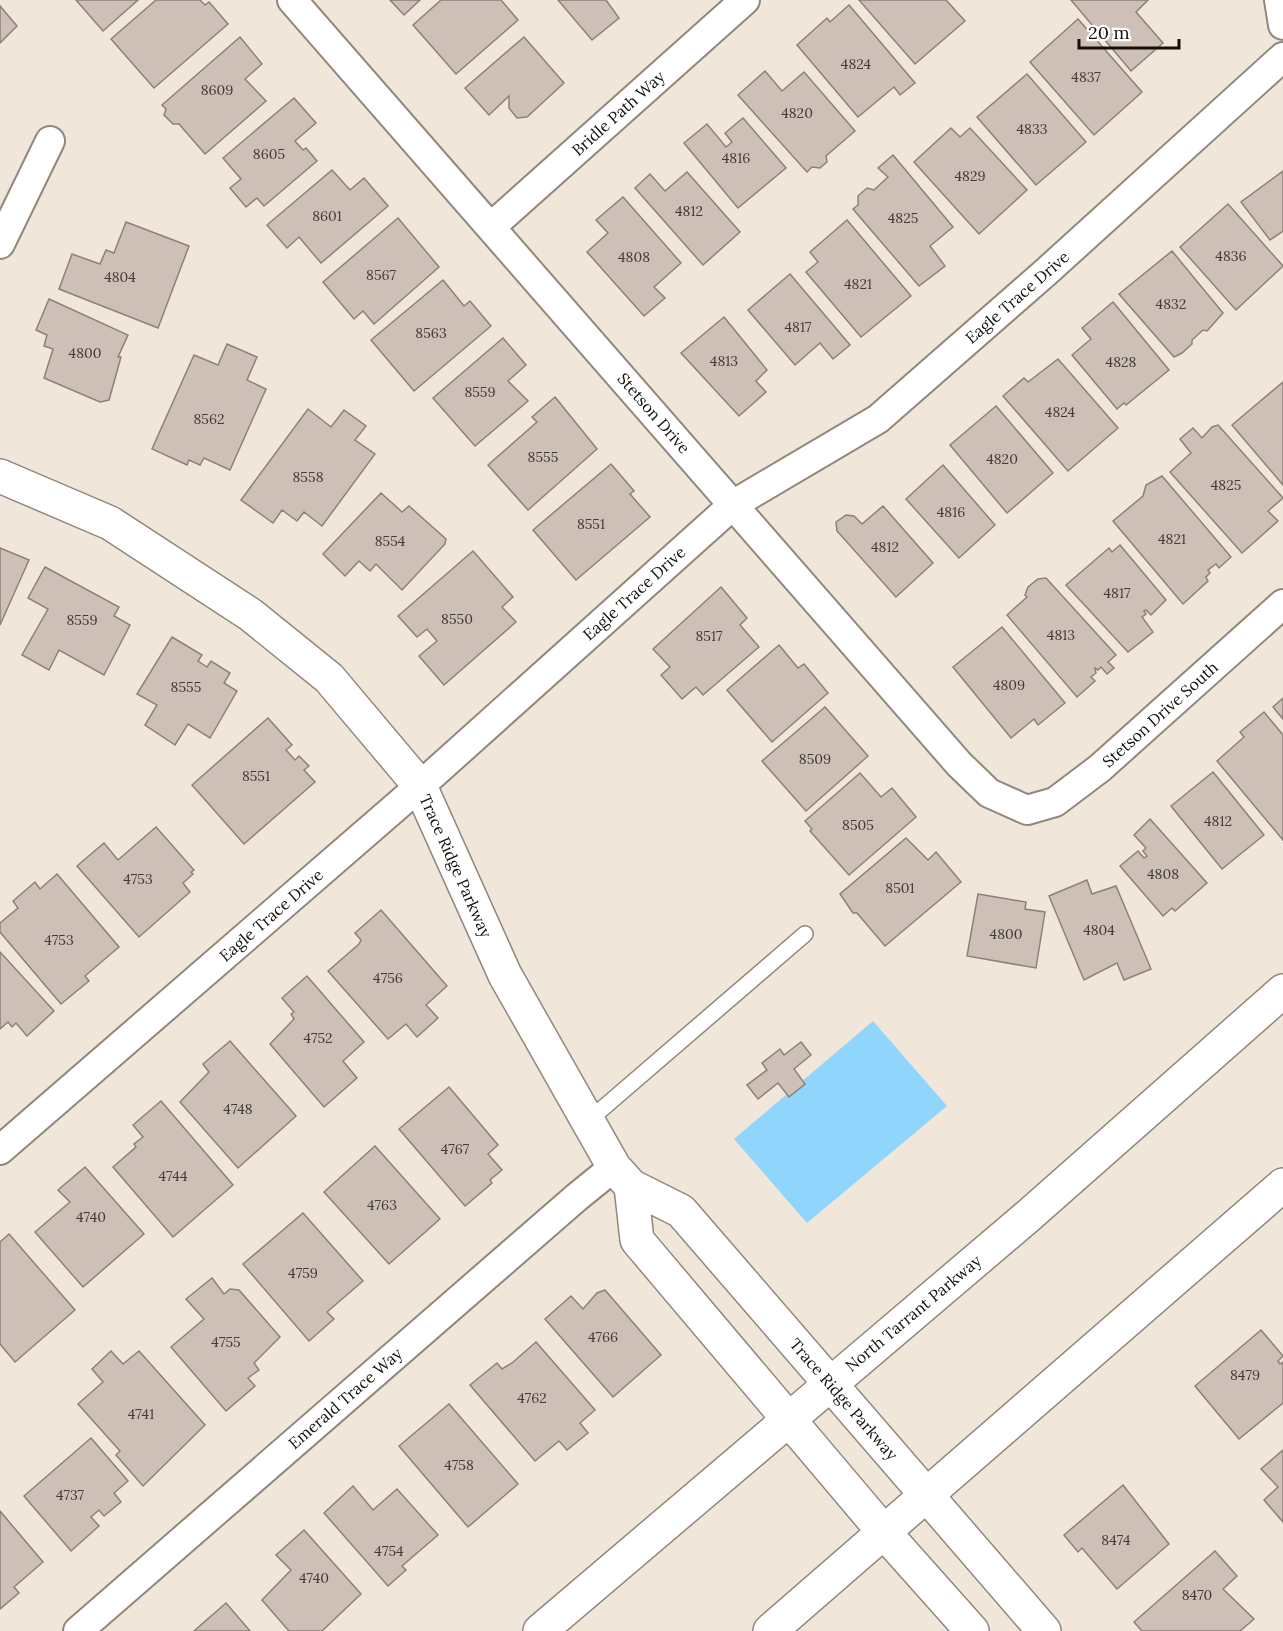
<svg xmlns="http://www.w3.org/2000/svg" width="1283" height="1631" font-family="Lora,serif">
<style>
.water{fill:#90d6fc}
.building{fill:#cebfb7;stroke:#8e8179;stroke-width:1.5}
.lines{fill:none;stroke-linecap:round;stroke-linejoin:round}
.lane-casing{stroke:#92877d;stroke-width:18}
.street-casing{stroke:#92877d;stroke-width:32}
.secondary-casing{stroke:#92877d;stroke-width:36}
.primary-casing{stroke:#92877d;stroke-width:36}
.lane{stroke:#fff;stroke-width:15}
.street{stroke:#fff;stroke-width:28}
.secondary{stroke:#fff;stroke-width:33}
.primary{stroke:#fff;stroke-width:33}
.labels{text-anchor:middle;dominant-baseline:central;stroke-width:6;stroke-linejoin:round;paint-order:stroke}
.number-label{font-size:14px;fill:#423c37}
.street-label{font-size:16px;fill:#14100c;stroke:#fff}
</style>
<rect width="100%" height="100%" fill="#f1e6da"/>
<!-- water -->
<path class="water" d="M873,1021l74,85 -140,117 -73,-84z"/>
<!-- building -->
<g class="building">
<path d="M76,0h62l-35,31z"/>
<path d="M156,0h44l5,5 4,-3 19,22 -74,64 -43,-49z"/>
<path d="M390,0h30l-16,15z"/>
<path d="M441,0h60l17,20 -62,54 -43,-49z"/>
<path d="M558,0h48l13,18 -27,22z"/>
<path d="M859,0h87l19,21 -50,43z"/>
<path d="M1071,0h77l-12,12 27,31 -32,28z"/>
<path d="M849,5l66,78 -15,12 -6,-8 -36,30 -61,-72 30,-27 3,4z"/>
<path d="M0,6l17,20 -17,17z"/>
<path d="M1078,19l64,73 -48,43 -64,-73z"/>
<path d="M240,37l22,27 -17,15 21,22 -61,53 -26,-30h-6l-9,-9 2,-6 -4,-4z"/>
<path d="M524,37l40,46 -37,34 -10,1 -8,-10v-12l-20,19 -24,-27z"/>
<path d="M765,71l17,20 22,-19 51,59 -29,25 1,6 -7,6 -8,-1 -5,5 -69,-77z"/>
<path d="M1027,74l59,68 -50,43 -59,-68z"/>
<path d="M294,98l22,25 -21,18 8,9 3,-2 11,13 -53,45 -7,-8 -11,9 -16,-19 11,-9 -18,-21z"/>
<path d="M743,118l43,50 -48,40 -54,-65 23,-19 19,23 6,-5 -7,-9z"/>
<path d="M951,128l9,9 10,-9 57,62 -48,44 -65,-72z"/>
<path d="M893,155l60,72 -23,19 15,20 -26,20 -66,-77 5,-4v-9l9,-8 7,2 14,-13 -10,-9z"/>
<path d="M332,170l18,20 14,-12 24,28 -67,57 -22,-26 -12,11 -20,-23z"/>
<path d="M1283,171v60l-13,9 -29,-38z"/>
<path d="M687,172l53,60 -37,33 -68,-77 15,-14 15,17z"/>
<path d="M623,197l58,66 -27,24 11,11 -21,18 -57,-64 21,-19 -12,-13z"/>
<path d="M1228,204l55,62 -47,44 -56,-63z"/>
<path d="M398,218l41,49 -65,57 -11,-13 -9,8 -31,-37z"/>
<path d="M847,220l64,76 -50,41 -55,-65 12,-10 -8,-10z"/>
<path d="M126,222l63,24 -31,82 -99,-39 13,-35 28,10 6,-14 8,3z"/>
<path d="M1172,251l51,62 -16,18 -4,-1 -11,10v4l-10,9 -8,4 -55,-63z"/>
<path d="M790,274l60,71 -17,14 -13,-16 -25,22 -47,-55z"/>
<path d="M443,280l21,26 6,-5 21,25 -77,65 -43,-51z"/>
<path d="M49,299l79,36 -10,22h3l-12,43 -9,2 -56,-24 9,-29 -9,-3 3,-11 -11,-5z"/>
<path d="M1113,302l56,68 -43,35 -2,-2 -7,6 -45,-54 19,-16 -9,-11z"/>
<path d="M724,317l43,53 -11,11 10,11 -27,24 -58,-63z"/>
<path d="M503,338l23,27 -18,16 20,20 -53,45 -42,-48z"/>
<path d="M227,344l30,13 -10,23 19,9 -36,81 -26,-12 -4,7 -11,-5 -2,5 -35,-16 42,-94 24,10z"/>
<path d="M1058,359l60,69 -50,43 -65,-75 21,-18 4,4z"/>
<path d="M1283,382v103l-51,-60z"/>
<path d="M555,397l42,52 -69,61 -40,-45 49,-43 -5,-5z"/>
<path d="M996,406l57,67 -46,40 -57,-68z"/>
<path d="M308,409l23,18 13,-17 22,16 -11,14 20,14 -53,72 -18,-14 -7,9 -15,-11 -9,13 -32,-23z"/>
<path d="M1218,425l65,73 -15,13 10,10 -36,32 -72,-81 21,-19 -11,-14 13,-11 9,10 10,-11z"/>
<path d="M611,464l23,27 -4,3 20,23 -74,63 -43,-50z"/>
<path d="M943,465l52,60 -36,33 -53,-59z"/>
<path d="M1162,476l69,81 -12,11 -3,-4 -8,6 2,3 -4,4 2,4 -25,23 -70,-83 30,-25 3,-11z"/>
<path d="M381,493l21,19 7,-6 37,33 -1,5 -43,46 -26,-26 -6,7 -11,-10 -14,15 -22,-22z"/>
<path d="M883,506l50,57 -37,34 -59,-66 -1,-9 10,-7 8,1 8,8z"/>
<path d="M1120,545l46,55 -15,15 -5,-5 -2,1 2,3 -4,3 11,15 -25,20 -62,-67 43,-37 3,4z"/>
<path d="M0,548l29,12 -29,65z"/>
<path d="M473,551l40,46 -11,10 14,15 -72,63 -25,-29 18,-15 -10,-12 -10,8 -19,-21z"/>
<path d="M45,567l74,40 -5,9 16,9 -26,50 -45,-25 -10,20 -27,-15 26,-46 -20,-11z"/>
<path d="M1046,578l70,77 -8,7 6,6 -7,6 -6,-7 -3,3 -3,-2 1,5 -5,4 4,4 -18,16 -70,-82 20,-18 -2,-2 3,-8 10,-8z"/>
<path d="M721,587l26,31 -7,7 19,22 -56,48 -7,-8 -14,12 -21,-24 9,-8 -17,-18z"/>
<path d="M1002,627l63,76 -27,22 -4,-6 -23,19 -58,-71z"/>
<path d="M172,637l30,18 -4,6 9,6 4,-6 19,12 -6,10 13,8 -27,47 -22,-14 -13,21 -30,-20 12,-20 -20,-11z"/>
<path d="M779,645l19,23 6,-4 24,29 -56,49 -45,-52z"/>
<path d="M1283,698v21l-10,-12z"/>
<path d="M825,707l43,49 -62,55 -44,-50z"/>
<path d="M1264,712l19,23v105l-66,-79 27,-24 -4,-5z"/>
<path d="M268,718l24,27 -6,5 9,10 4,-4 10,10 -5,4 11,12 -71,62 -52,-59z"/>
<path d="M1213,772l51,63 -42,34 -51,-63z"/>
<path d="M860,773l21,24 11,-9 24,29 -67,58 -39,-44 2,-2 -7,-8z"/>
<path d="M1150,819l57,64 -32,28 -3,-3 -9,8 -43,-50 18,-15 6,7 3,-2 -4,-5 3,-3 -12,-13z"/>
<path d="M156,827l38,43 -3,2 2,2 -10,9 7,9 -51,45 -62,-71 27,-23 14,17z"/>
<path d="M906,838l22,22 8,-8 25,30 -76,64 -28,-33h-4l-13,-19z"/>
<path d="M57,874l62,73 -34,29 4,5 -28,23 -61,-72v-9l18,-15 -5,-7 22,-19 5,7z"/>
<path d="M1087,880l5,14 24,-8 35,83 -27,11 -7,-17 -33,17 -35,-84z"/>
<path d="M978,894l48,8 -1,7 20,3 -9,56 -69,-12z"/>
<path d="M381,910l66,76 -21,19 12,13 -21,19 -11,-13 -18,15 -60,-68 31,-27 2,-4 -6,-7z"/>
<path d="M0,952l54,59 -27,25 -11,-13 -4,4 -4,-5 -8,7z"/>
<path d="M307,976l57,66 -21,19 14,17 -33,29 -54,-63 24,-25 -3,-5 3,-2 -12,-14z"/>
<path d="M230,1041l66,75 -58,52 -58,-66 29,-30 -6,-8z"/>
<path d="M801,1042l10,13 -17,14 11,15 -16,13 -11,-14 -20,16 -11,-14 20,-15 -5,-7 18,-14 4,6z"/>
<path d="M449,1087l49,58 -10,9 14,16 -12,10 2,3 -27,23 -66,-77z"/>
<path d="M161,1101l72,84 -60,52 -60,-70 23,-20 -2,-3 9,-7 -10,-12z"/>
<path d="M375,1146l65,73 -51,45 -65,-72z"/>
<path d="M85,1167l59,67 -61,53 -48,-55 35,-30 -12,-12z"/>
<path d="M303,1213l60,68 -36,31 7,7 -25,22 -66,-77z"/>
<path d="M9,1234l66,76 -60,52 -15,-18v-102z"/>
<path d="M212,1278l12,16 6,-5 9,1 41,47 -26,26 5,7 -11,8 7,8 -29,25 -55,-64 33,-28 -18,-20z"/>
<path d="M605,1290l56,65 -48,42 -68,-78 26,-23 12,13 14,-16z"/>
<path d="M1261,1330l22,26 -5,5 2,3 3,-2v41l-44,36 -44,-53z"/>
<path d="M536,1342l59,68 -15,13 8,10 -21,17 -8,-9 -24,20 -65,-76 27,-22 5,6 10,-6z"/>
<path d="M111,1351l12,13 16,-13 66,74 -62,61 -27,-31 4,-4 -42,-47 25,-22 -11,-13z"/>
<path d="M449,1404l69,80 -50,43 -69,-81z"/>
<path d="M91,1438l37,43 -14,12 7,9 -17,14 -5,-6 -8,7 8,9 -28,25 -47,-55z"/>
<path d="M1283,1450v72l-19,-22 14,-13 -17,-18z"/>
<path d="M1123,1485l46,59 -52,45 -35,-41 -4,4 -14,-17z"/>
<path d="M353,1486l20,24 24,-21 41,46 -36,31 4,4 -18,16 -64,-73z"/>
<path d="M0,1511l43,51 -29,25 5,6 -19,16z"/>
<path d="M304,1530l57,64 -39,37h-33l-27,-31 29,-30 -15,-15z"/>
<path d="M1215,1551l22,25 -14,13 31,30 -14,12h-98l-8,-9z"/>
<path d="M226,1603l24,28h-56z"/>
</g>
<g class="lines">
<defs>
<path id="lane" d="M588,1121l217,-187"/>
<g id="street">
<path d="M292,0l667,764 30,29 38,17 28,-8 45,-34 183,-164"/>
<path d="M1279,0l4,25"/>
<path d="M491,227l254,-227"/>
<path d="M0,244l50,-103"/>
<path d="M0,1150l420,-364 314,-282 144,-85 168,-147 237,-215"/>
<path d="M78,1631l499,-434 37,-30"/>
</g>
<g id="secondary">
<path d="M0,476l110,47 141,92 78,63 91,108 85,189 109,192 17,19 50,25 363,420"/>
<path d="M631,1186l6,54 246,291 89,100"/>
</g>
<g id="primary">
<path d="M540,1631l487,-414 256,-226"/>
<path d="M770,1631l513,-446"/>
</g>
</defs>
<!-- lane casing -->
<use href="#lane" class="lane-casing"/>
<!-- street casing -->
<use href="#street" class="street-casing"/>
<!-- secondary casing -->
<use href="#secondary" class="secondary-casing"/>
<!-- primary casing -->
<use href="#primary" class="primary-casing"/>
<!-- lane -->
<use href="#lane" class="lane"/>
<!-- street -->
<use href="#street" class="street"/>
<!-- secondary -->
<use href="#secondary" class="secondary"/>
<!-- primary -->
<use href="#primary" class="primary"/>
</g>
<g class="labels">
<!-- number labels -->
<g class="number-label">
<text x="856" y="64">4824</text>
<text x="1086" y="77">4837</text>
<text x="217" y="90">8609</text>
<text x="797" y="113">4820</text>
<text x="1032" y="129">4833</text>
<text x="269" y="154">8605</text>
<text x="736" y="158">4816</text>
<text x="970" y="176">4829</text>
<text x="689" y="211">4812</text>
<text x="327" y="216">8601</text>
<text x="903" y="218">4825</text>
<text x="1231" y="256">4836</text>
<text x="634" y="257">4808</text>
<text x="381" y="275">8567</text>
<text x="120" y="277">4804</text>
<text x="858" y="284">4821</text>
<text x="1171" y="304">4832</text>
<text x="798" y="327">4817</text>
<text x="431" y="333">8563</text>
<text x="85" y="353">4800</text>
<text x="724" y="361">4813</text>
<text x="1121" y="362">4828</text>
<text x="480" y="392">8559</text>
<text x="1060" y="412">4824</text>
<text x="209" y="419">8562</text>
<text x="543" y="457">8555</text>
<text x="1002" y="459">4820</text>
<text x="308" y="477">8558</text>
<text x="1226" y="485">4825</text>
<text x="951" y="512">4816</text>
<text x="591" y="524">8551</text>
<text x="1172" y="539">4821</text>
<text x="390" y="541">8554</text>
<text x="885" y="547">4812</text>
<text x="1117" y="593">4817</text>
<text x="457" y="619">8550</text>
<text x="82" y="620">8559</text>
<text x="1061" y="635">4813</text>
<text x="709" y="636">8517</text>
<text x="1009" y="685">4809</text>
<text x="186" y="687">8555</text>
<text x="815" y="759">8509</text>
<text x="256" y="776">8551</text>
<text x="1218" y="821">4812</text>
<text x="858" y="825">8505</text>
<text x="1163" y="874">4808</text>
<text x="138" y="879">4753</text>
<text x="900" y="888">8501</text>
<text x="1099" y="930">4804</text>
<text x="1006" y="934">4800</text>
<text x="59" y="940">4753</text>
<text x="388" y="978">4756</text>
<text x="318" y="1038">4752</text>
<text x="238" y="1109">4748</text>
<text x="455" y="1149">4767</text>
<text x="173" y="1176">4744</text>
<text x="382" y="1205">4763</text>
<text x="91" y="1217">4740</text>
<text x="303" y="1273">4759</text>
<text x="603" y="1337">4766</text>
<text x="226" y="1342">4755</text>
<text x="1245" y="1375">8479</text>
<text x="532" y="1398">4762</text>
<text x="141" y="1414">4741</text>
<text x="459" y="1465">4758</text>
<text x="70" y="1495">4737</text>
<text x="1116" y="1540">8474</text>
<text x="389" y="1551">4754</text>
<text x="314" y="1578">4740</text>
<text x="1197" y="1595">8470</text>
</g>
<!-- street labels -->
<g class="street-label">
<text transform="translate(618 113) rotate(-42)">Bridle Path Way</text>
<text transform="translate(1017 297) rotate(-41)">Eagle Trace Drive</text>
<text transform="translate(654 413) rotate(49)">Stetson Drive</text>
<text transform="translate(634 593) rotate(-42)">Eagle Trace Drive</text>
<text transform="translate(1160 714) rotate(-42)">Stetson Drive South</text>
<text transform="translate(456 866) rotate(66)">Trace Ridge Parkway</text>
<text transform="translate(271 915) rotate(-41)">Eagle Trace Drive</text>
<text transform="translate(913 1313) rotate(-40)">North Tarrant Parkway</text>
<text transform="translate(345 1398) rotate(-41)">Emerald Trace Way</text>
<text transform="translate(844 1399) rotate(49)">Trace Ridge Parkway</text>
</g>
</g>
<!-- scale -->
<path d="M1079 39v9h100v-9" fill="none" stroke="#14100c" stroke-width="3"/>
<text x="1088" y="39" font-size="18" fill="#14100c" stroke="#ffffff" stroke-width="4.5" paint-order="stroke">20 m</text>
</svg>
